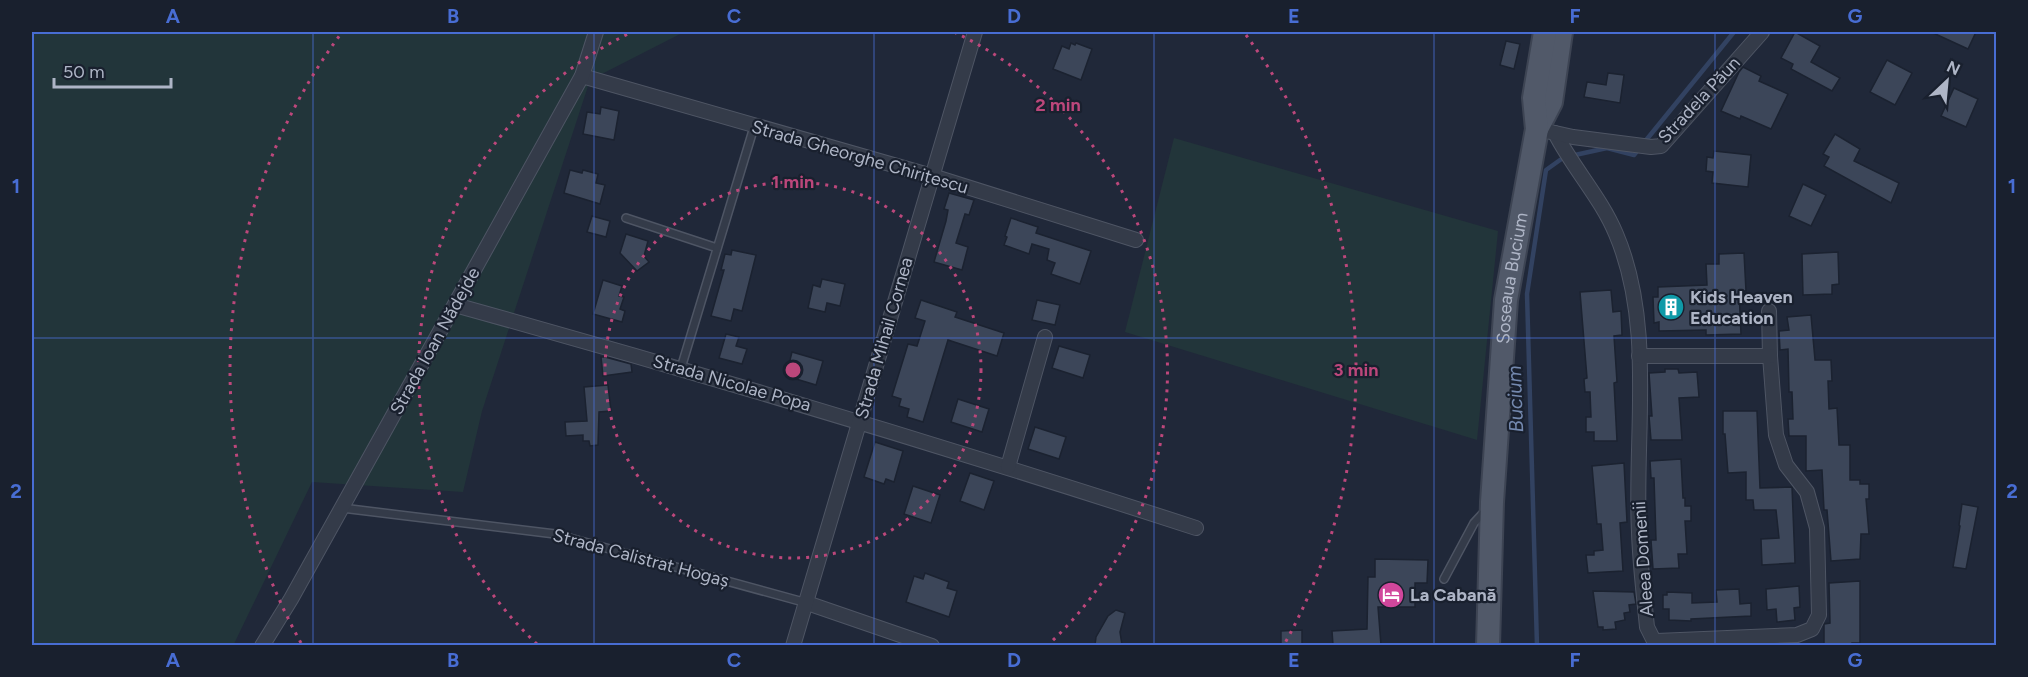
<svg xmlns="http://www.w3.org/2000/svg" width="2028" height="677" font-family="Figtree,sans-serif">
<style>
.green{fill:#22353a}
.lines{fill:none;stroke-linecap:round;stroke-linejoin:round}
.stream{stroke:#324261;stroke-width:4.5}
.building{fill:#3c4659;stroke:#1b2230;stroke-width:1.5}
.service-casing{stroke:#4e5564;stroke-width:10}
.minor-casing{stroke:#4e5564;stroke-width:16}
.primary-casing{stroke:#3d4453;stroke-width:26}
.service{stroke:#343b49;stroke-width:7}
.minor{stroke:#343b49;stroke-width:14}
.primary{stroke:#515969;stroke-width:22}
.grid{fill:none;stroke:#486dd3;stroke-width:1.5;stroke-opacity:0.55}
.ring{fill:none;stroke:#bc477b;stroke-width:3;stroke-dasharray:3 6}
.labels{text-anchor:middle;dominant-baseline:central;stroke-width:4.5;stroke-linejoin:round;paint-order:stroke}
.street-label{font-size:18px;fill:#aeb5c6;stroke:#19202e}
.poi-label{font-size:18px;font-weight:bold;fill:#aeb5c6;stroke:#19202e;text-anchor:start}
.water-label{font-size:20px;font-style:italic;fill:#7489af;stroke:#19202e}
.centre{fill:#bc477b;stroke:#19202e;stroke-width:3}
.ring-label{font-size:18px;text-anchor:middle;font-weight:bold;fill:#bc477b;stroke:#19202e;stroke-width:4.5;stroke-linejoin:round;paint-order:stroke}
.neatline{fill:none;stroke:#486dd3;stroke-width:2}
.grid-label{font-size:20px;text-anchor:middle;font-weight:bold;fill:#486dd3}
</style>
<rect width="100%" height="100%" fill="#202839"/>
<!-- green -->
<g class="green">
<path d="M32,32h652l-94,48 -108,331 -19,81 -151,-10 -79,164 -201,-1z"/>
<path d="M1174,138l324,93 -21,209 -352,-108z"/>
</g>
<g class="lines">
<!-- stream -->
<g class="stream">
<path d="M1575,155l32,-7 27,7 100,-123"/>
<path d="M1537,646l-10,-352 19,-124 14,-10"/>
</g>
</g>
<!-- building -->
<g class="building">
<path d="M1795,32l25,14 -9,16 29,16 -8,13 -41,-22 2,-5 -12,-6z"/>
<path d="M1931,32h45l-8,17z"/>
<path d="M1506,41l14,3 -6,25 -14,-4z"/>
<path d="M1071,43l4,2 1,-2 16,6 -11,31 -28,-11 9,-23 7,3z"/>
<path d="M1887,60l25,13 -17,32 -25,-13z"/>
<path d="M1743,67l18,9 -2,5 29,13 -17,35 -30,-13 -1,3 -19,-8 18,-39z"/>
<path d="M1608,73l16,2 -4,28 -36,-6 3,-15 19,3z"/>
<path d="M1954,88l24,11 -12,28 -25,-11z"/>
<path d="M601,107l18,4 -5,29 -31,-6 4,-22 13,2z"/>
<path d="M1835,134l25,15 -6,12 45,22 -8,20 -67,-37 5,-9 -6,-3z"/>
<path d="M1714,151l37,4 -3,32 -36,-4 1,-11 -7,-1 1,-14 6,1z"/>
<path d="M570,170l12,3 1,-3 15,4 -2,9 9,2 -5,19 -36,-11z"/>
<path d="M1803,184l23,11 -15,31 -22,-10z"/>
<path d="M949,193l25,7 -5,15 -4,-1 -9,29 12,4 -6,23 -28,-8 12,-41 2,-11 -4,-1z"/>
<path d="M592,216l18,5 -4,16 -19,-5z"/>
<path d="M1011,218l27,9 -2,6 55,18 -11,33 -29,-10 4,-11 -8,-3 2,-11 -17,-5 -3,10 -25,-9 3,-8 -2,-1z"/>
<path d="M626,234l22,7 -4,15 5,6 -12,9 -17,-18z"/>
<path d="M732,250l24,5 -14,56 -8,-2 -3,12 -20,-5 13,-46h-3l4,-16 6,1z"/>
<path d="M1838,252l1,32 -7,1v9l-29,1 -1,-41z"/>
<path d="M1744,253l2,38h-7l2,43 -35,1v-5l-47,1v-9l-5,1 -1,-26h5v-10l49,-2 -1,-21h13v-10z"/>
<path d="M822,279l23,5 -5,22 -13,-3 -2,9 -17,-4 5,-23 7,2z"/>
<path d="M603,280l19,6 -3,10 5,1 -4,12 5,2 -3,11 -29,-8z"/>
<path d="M1611,290l2,22 8,-1 1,24 -8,1 3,46 -3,1 3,58h-23v-9h-8v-15h5l-1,-25h-5l-1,-13 3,-1 -7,-86z"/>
<path d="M921,300l36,12 -2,5 49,16 -7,23 -49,-16 -25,82 -16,-5 2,-8 -10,-3 2,-7 -9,-3 16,-52 9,2 8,-25 -10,-3z"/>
<path d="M1037,300l23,5 -5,20 -23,-5z"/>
<path d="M1811,315l4,45h16l1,21h-4l1,28 8,-1 2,37h11v35h10v4h9v15h-3l3,35h-8l-1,25 -29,2 -4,-51h-3l-2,-40 -16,1v-35h-17l-1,-17h5l-1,-27h-3l-1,-43 -8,1 -1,-19 10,-1 -2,-13z"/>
<path d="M726,334l13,3 -3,9 11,3 -5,15 -23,-6z"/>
<path d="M1059,346l31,9 -7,23 -31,-10z"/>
<path d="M792,352l31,9 -7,24 -30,-9z"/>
<path d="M601,357h4l26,7 1,8 -29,4z"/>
<path d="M1665,369h13l1,4 18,-1 2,25 -20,1 3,42h-31l-2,-24h3l-3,-43 16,-1z"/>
<path d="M608,385l3,26 -12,1 -1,33 -8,1 -1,-5h-6v-6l-17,1 -1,-14 22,-1 -3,-34z"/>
<path d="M958,399l31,10 -7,23 -31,-10z"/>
<path d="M1723,411h34l3,77 32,-1 3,76 -33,2 -1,-26 18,-1 -3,-28h-22l-1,-10h-7v-28l-18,1 -3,-39h-2z"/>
<path d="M1035,427l31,10 -7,22 -31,-10z"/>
<path d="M875,442l28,9 -9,31 -8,-3 -2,5 -20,-7z"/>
<path d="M1681,459l2,39h2v8h6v15h-6l2,33h-9l1,14 -26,1 -2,-29h5l-2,-62h-3l-1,-17z"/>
<path d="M1624,463l3,59 -7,1 3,48 -35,2 -2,-18h8v-4l9,-1 -2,-26h-4l-5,-58z"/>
<path d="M970,473l24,8 -10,29 -24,-9z"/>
<path d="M913,486l27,9 -9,28 -27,-9z"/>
<path d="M1962,504l16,3 -12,62 -13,-2 7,-41 -1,-1z"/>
<path d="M1375,559l53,1 -1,23h-12v24h-37l3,38h-48l-1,-14 35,-2 1,-52h7z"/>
<path d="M925,573l24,9 -2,6 10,3 -8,26 -43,-15 8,-26 9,3z"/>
<path d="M1860,581v62h-8v2h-28v-21l6,-1 -1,-40z"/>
<path d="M1799,586l1,21 -6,1 1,12 -18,2 -1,-13 -9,1 -1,-21z"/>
<path d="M1739,589l1,15 11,-1v13l-60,3v2l-22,-1v-11h-6v-14h4v-3l25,1v10l25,-1 -1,-12z"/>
<path d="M1593,591l41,1 2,12 -7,1 1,7 -6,1 1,7 -10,2 1,7 -13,1v-3h-5z"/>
<path d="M1116,610l9,3 -5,19 2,13h-27l1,-8 12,-21z"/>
<path d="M1302,630v15h-21v-14z"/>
</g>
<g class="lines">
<defs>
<g id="service">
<path d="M626,218l91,30"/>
<path d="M681,368l73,-241"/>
<path d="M342,508l213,26 252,69"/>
<path d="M1444,579l30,-56 12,-13"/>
</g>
<g id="minor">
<path d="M582,76l350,100 204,64"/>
<path d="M1537,129l18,4c18,35 46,65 61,101 39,91 18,202 23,298 1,32 5,64 8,95l6,12 4,2 140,-6 15,-6 7,-14 -2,-87 -10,-36 -21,-27 -10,-30 -6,-79 -1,-45"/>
<path d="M1555,133l18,4 78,10 10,-1 101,-114"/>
<path d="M455,305c249,69 495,143 741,223"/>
<path d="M1639,356h131"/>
<path d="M1008,467l37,-130"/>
<path d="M807,603l125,43"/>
<path d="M262,646l29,-47 291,-523 14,-44"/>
<path d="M793,646l182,-614"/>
</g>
<g id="primary">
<path d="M1537,129l14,-27 10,-70"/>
<path id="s1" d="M1488,646l4,-144 14,-202 31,-171 -3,-31 11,-66"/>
</g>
</defs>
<!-- service casing -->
<use href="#service" class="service-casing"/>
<!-- minor casing -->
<use href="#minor" class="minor-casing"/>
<!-- primary casing -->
<use href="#primary" class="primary-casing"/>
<!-- service -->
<use href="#service" class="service"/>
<!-- minor -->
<use href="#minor" class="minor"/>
<!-- primary -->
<use href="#primary" class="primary"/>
</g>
<!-- grid -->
<path class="grid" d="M313,32v614M594,32v614M874,32v614M1154,32v614M1434,32v614M1715,32v614M32,338h1964"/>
<!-- distance rings -->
<g class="ring">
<circle cx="793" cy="370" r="188"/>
<path d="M537 644A375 375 0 0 1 632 32M954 32A375 375 0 0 1 1049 644"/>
<path d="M301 643A563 563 0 0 1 340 35M1246 35A563 563 0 0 1 1285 643"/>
</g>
<!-- icons -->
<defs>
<symbol id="building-disc" viewBox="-11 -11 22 22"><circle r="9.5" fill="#0f9aa8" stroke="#19202e"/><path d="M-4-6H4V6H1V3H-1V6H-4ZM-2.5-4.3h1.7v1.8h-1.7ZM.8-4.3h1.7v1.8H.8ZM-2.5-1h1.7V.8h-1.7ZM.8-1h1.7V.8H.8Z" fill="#fff"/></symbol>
<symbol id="hotel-disc" viewBox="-11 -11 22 22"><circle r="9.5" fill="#d1479c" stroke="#19202e"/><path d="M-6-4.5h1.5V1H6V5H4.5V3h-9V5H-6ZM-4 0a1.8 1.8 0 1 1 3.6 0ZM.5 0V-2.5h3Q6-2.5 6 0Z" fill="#fff"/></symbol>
</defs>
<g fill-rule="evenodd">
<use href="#building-disc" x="1656" y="292" width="30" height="30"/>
<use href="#hotel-disc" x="1376" y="580" width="30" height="30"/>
</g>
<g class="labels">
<!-- street labels -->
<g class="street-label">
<text transform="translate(1699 100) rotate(-47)">Stradela Păun</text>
<text transform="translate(860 157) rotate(16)">Strada Gheorghe Chirițescu</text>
<text stroke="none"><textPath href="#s1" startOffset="369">Șoseaua Bucium</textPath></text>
<text transform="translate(884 338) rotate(-74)">Strada Mihail Cornea</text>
<text transform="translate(435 341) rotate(-61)">Strada Ioan Nădejde</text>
<text transform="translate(732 383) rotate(16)">Strada Nicolae Popa</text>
<text transform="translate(641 558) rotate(15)">Strada Calistrat Hogaș</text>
<text transform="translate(1643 559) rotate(-94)">Aleea Domenii</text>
</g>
<!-- poi labels -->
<g class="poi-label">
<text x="1690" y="297">Kids Heaven<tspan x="1690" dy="21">Education</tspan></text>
<text x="1410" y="595">La Cabană</text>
</g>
<!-- water labels -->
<g class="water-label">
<text transform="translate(1515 399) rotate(-92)">Bucium</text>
</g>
</g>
<circle cx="793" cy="370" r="9" class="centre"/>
<g class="ring-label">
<text x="1058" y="111">2 min</text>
<text x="793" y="188">1 min</text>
<text x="1356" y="376">3 min</text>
</g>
<!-- border -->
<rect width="2028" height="677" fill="none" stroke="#19202e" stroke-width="66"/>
<!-- north arrow -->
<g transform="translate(1947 81) rotate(26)" stroke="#19202e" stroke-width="4.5" paint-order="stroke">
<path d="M0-4.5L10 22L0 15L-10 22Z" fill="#aeb5c6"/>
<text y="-9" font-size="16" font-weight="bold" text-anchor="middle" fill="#aeb5c6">N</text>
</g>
<!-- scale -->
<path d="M54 78v9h117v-9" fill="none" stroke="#aeb5c6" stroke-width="3"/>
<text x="63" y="78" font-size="18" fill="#aeb5c6" stroke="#19202e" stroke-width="4.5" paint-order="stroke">50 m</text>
<rect x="33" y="33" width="1962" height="611" class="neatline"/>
<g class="grid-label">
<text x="173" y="23">A</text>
<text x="453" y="23">B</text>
<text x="734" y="23">C</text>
<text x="1014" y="23">D</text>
<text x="1294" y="23">E</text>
<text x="1575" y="23">F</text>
<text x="1855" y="23">G</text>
<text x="16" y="193">1</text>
<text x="2012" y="193">1</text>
<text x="16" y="498">2</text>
<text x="2012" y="498">2</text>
<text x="173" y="667">A</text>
<text x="453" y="667">B</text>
<text x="734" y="667">C</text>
<text x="1014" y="667">D</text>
<text x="1294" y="667">E</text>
<text x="1575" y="667">F</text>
<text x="1855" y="667">G</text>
</g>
</svg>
